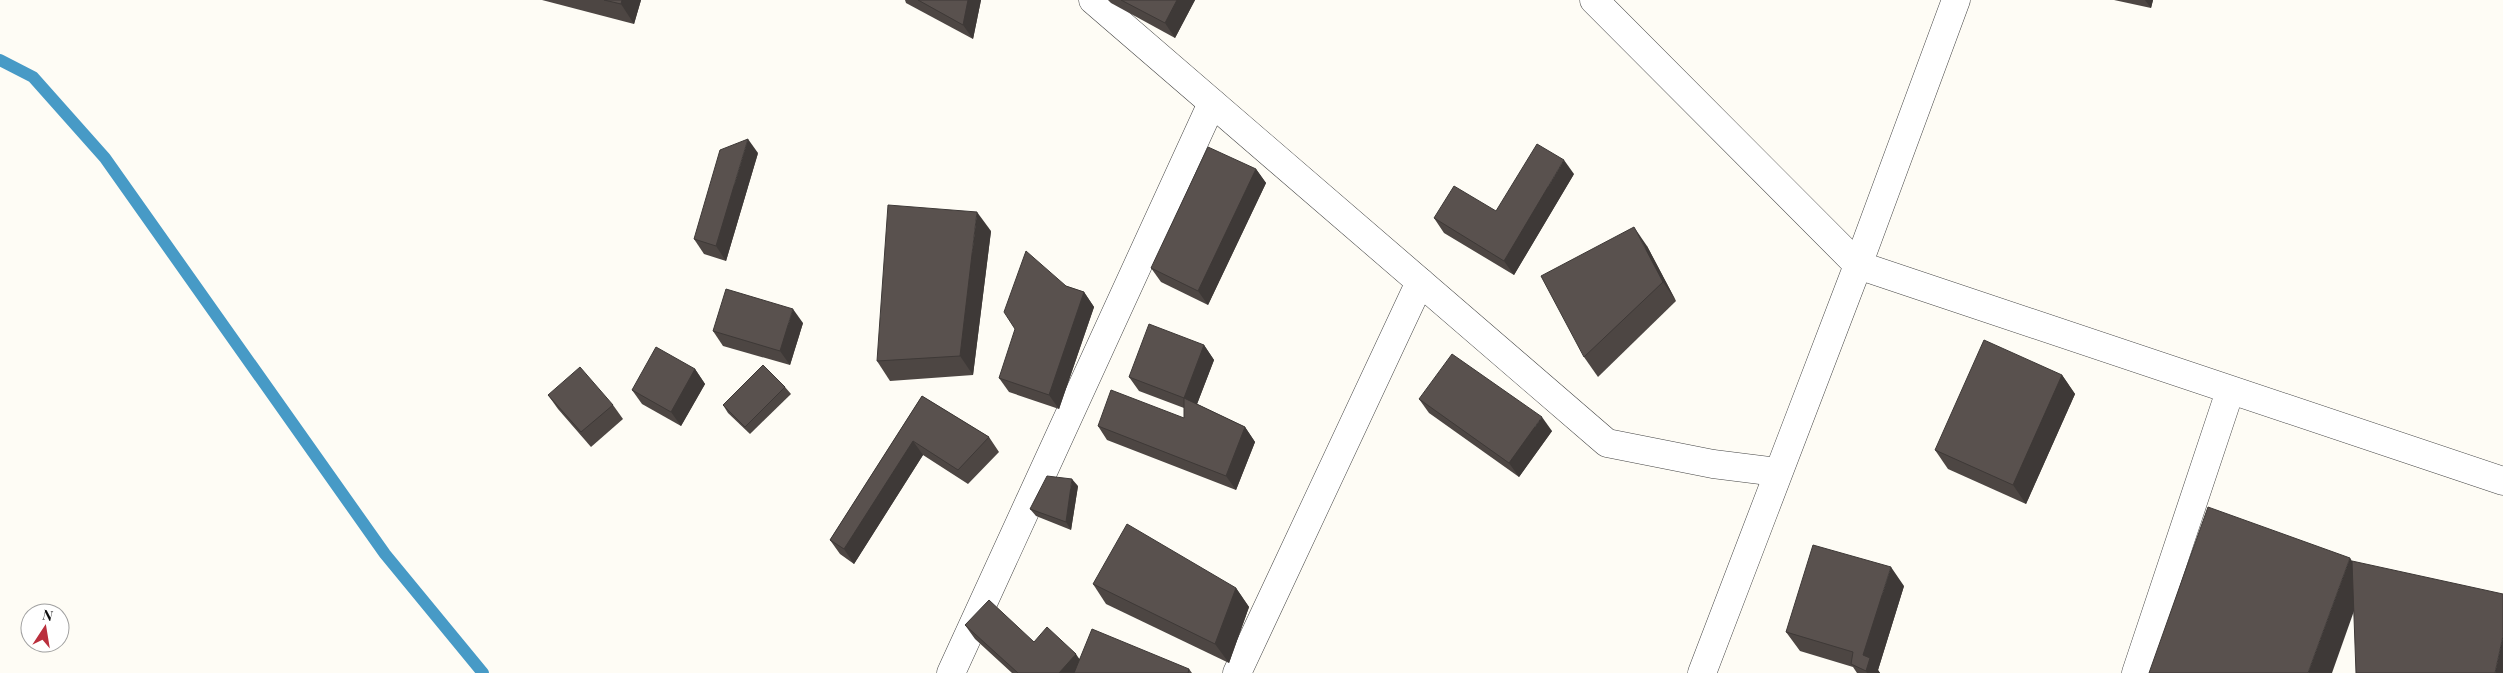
<svg xmlns="http://www.w3.org/2000/svg" width="2503" height="673" font-family="'Playfair Display',serif">
<style>
.lines{fill:none;stroke-linecap:round;stroke-linejoin:round}
.stream{stroke:#479ac6;stroke-width:12}
.street-casing{stroke:#444;stroke-width:29}
.street{stroke:#fff;stroke-width:28}
.wall{fill:#4d4643}
.shaded-wall{fill:#3e3937}
.building{fill:#59514e;stroke:#3e3937}
</style>
<rect width="100%" height="100%" fill="#fefcf5"/>
<g class="lines">
<!-- stream -->
<path class="stream" d="M0,60l33,17 72,81 280,396 98,119"/>
<defs>
<g id="street">
<path d="M1093,0l514,443 106,21 64,8"/>
<path d="M1594,0l264,265 -156,408"/>
<path d="M1956,0l-98,265 645,216"/>
<path d="M951,673l261,-570"/>
<path d="M1237,673l183,-391"/>
<path d="M2136,673l94,-282"/>
</g>
</defs>
<!-- street casing -->
<use href="#street" class="street-casing"/>
<!-- street -->
<use href="#street" class="street"/>
</g>
<!-- wall -->
<g class="wall">
<path d="M542,0h99l-7,24z"/>
<path d="M905,0h76l-8,39 -67,-36z"/>
<path d="M1108,0h87l-20,38 -64,-35z"/>
<path d="M2114,0h39l-2,8z"/>
<path d="M758,153l-32,108 -22,-7 -10,-15z"/>
<path d="M1256,169l10,14 -58,122 -47,-23 -10,-14z"/>
<path d="M1574,174l-60,101 -70,-42 -10,-15 62,-7z"/>
<path d="M991,231l-18,144 -83,6 -13,-20z"/>
<path d="M1647,246l29,55 -78,76 -14,-20z"/>
<path d="M1066,286l18,6 10,15 -35,102 -50,-17 -10,-14z"/>
<path d="M803,323l-13,42 -67,-19 -10,-15z"/>
<path d="M1204,345l10,15 -17,44 48,23 10,15 -19,48 -129,-50 -9,-14 86,-8v-10l-45,-17 -10,-14z"/>
<path d="M695,369l10,15 -24,42 -39,-22 -10,-14z"/>
<path d="M2062,375l13,19 -49,110 -78,-35 -13,-19z"/>
<path d="M785,387l6,7 -41,40 -22,-21 -5,-8z"/>
<path d="M548,395l65,10 10,14 -32,28 -33,-38z"/>
<path d="M922,396l67,41 10,15 -31,32 -45,-29 -69,109 -14,-10 -10,-14z"/>
<path d="M1419,399l133,32 -33,46 -90,-64z"/>
<path d="M1078,486l-7,44 -35,-14 -6,-7z"/>
<path d="M1093,584l143,4 13,19 -20,56 -123,-59z"/>
<path d="M1904,586l-26,84 2,3h-23l-4,-6 -53,-16 -14,-19z"/>
<path d="M965,625l69,17 46,17 109,10 3,4h-180l-37,-34z"/>
</g>
<!-- shaded-wall -->
<g class="shaded-wall">
<path d="M622,0h19l-7,24 -13,-20z"/>
<path d="M968,0h13l-8,39 -10,-14z"/>
<path d="M1177,0h18l-20,38 -10,-15z"/>
<path d="M2145,0h8l-2,8z"/>
<path d="M748,139l10,14 -32,108 -10,-15z"/>
<path d="M1564,160l10,14 -60,101 -10,-14z"/>
<path d="M1256,169l10,14 -58,122 -10,-14z"/>
<path d="M977,212l14,19 -18,144 -13,-19z"/>
<path d="M1634,227l13,19 29,55 -13,-19z"/>
<path d="M1084,292l10,15 -35,102 -10,-14z"/>
<path d="M793,309l10,14 -13,42 -10,-14z"/>
<path d="M1204,345l10,15 -20,52 -10,-14z"/>
<path d="M695,369l10,15 -24,42 -10,-14z"/>
<path d="M2062,375l13,19 -49,110 -13,-19z"/>
<path d="M1542,417l10,14 -33,46 -10,-14z"/>
<path d="M1245,427l10,15 -19,48 -10,-14z"/>
<path d="M913,441l10,14 -69,109 -10,-15z"/>
<path d="M1072,479l6,7 -7,44 -5,-8z"/>
<path d="M2350,558l15,22 -33,93h-24z"/>
<path d="M1891,567l13,19 -26,84 2,3h-13l-1,-2 -3,-16z"/>
<path d="M1236,588l13,19 -20,56 -14,-19z"/>
<path d="M2503,636v37h-8z"/>
<path d="M1076,654l10,15 -4,4h-23z"/>
</g>
<!-- building -->
<g class="building">
<path d="M604,0h18l-1,4z"/>
<path d="M918,0h50l-5,25z"/>
<path d="M1121,0h56l-12,23z"/>
<path d="M748,139l-32,107 -22,-7 26,-89z"/>
<path d="M1537,144l27,16 -60,101 -70,-43 20,-32 42,25z"/>
<path d="M1208,147l48,22 -58,122 -47,-23z"/>
<path d="M888,205l89,7 -17,144 -83,5z"/>
<path d="M1634,227l29,55 -79,75 -43,-81z"/>
<path d="M1026,251l40,35 18,6 -35,103 -50,-17 16,-49 -11,-17z"/>
<path d="M726,289l67,20 -13,42 -67,-20z"/>
<path d="M1149,324l55,21 -20,53 -55,-21z"/>
<path d="M1984,340l78,35 -49,110 -78,-35z"/>
<path d="M656,347l39,22 -24,43 -39,-22z"/>
<path d="M1452,354l90,63 -33,46 -90,-64z"/>
<path d="M763,365l22,22 -40,40 -22,-22z"/>
<path d="M580,367l33,38 -32,27 -33,-37z"/>
<path d="M1111,390l73,28v-20l61,29 -19,49 -128,-50z"/>
<path d="M922,396l67,41 -31,33 -45,-29 -69,108 -14,-9z"/>
<path d="M1047,476l25,3 -6,43 -36,-13z"/>
<path d="M2208,507l142,51 -42,115h-159z"/>
<path d="M1127,524l109,64 -21,56 -122,-60z"/>
<path d="M1813,545l78,22 -28,88 7,3 -4,13 -15,-7 2,-12 -67,-20z"/>
<path d="M2352,561l151,33v42l-8,37h-139z"/>
<path d="M989,600l45,42 13,-15 29,27 -17,19h-41l-53,-48z"/>
<path d="M1092,629l97,40 -1,4h-114z"/>
</g>
<!-- north arrow -->
<g transform="translate(45 628) rotate(12)"><circle r="24" fill="#ffffff" stroke="#a0a0a0"/>
<path d="M0-4L9 19L0 12L-9 19Z" fill="#ba2f3d"/>
<text y="-8" font-size="14" font-weight="bold" text-anchor="middle" fill="#111111">N</text>
</g>
</svg>
